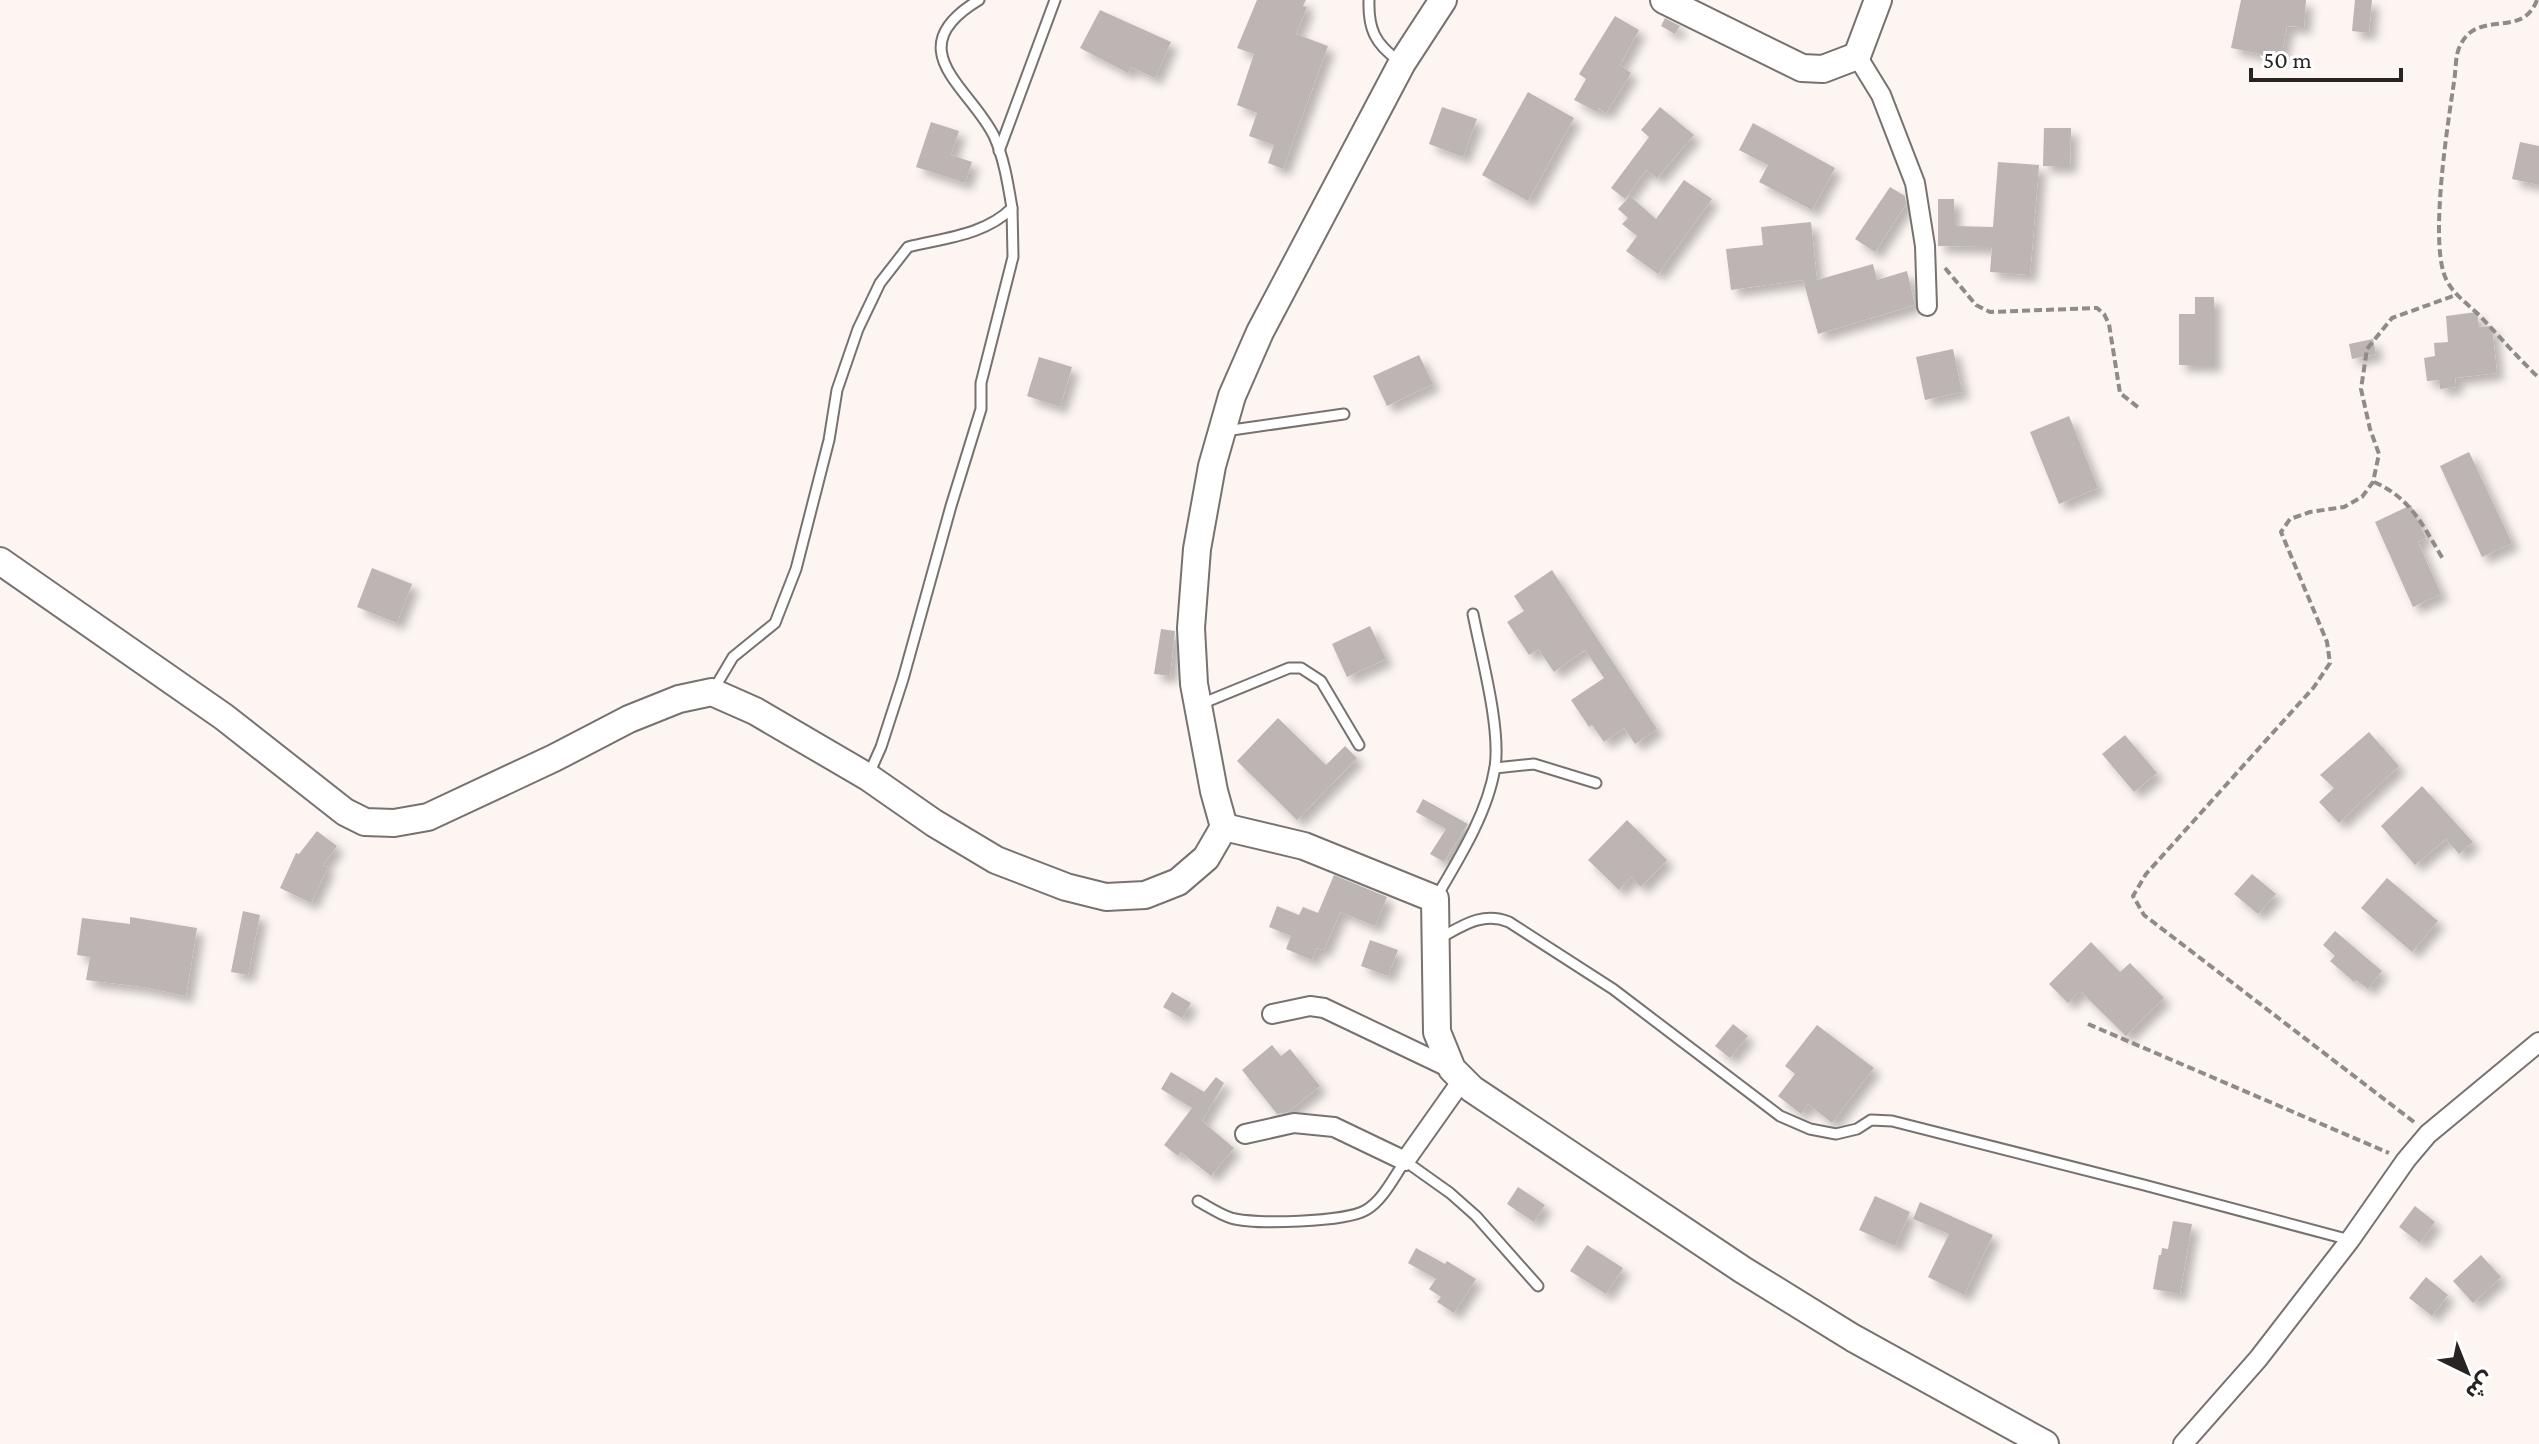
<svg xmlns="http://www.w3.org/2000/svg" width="2539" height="1444" font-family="'Crimson Pro','Noto Sans Arabic',serif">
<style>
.building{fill:#bcb5b3;filter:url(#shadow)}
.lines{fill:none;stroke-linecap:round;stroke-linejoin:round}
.lane-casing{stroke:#77716f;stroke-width:13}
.street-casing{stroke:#77716f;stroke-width:22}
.secondary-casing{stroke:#77716f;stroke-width:30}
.path{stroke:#908b89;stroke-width:4;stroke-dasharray:8 4;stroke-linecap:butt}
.lane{stroke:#fff;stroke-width:9}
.street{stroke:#fff;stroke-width:18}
.secondary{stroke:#fff;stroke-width:26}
</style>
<defs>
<filter id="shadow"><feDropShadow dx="7" dy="7" stdDeviation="4" flood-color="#0004"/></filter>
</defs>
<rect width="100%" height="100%" fill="#fcf5f2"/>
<!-- building -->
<g class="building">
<path d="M1257,0h49l-3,6 4,1 -11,27 32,12 -45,123 -15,-6 6,-18 -25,-9 8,-23 -20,-8 17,-51 -17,-6z"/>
<path d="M2241,0h65l-2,27 -17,-1 -6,32 -50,-10z"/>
<path d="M2355,0h17l-3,33 -17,-2z"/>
<path d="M1100,10l71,32 -16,36 -24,-11 -3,6 -48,-25z"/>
<path d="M1615,16l24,14 -19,35 11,8 -25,40 -7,-5 -2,4 -23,-12 12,-21 -7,-5z"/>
<path d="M1665,18l15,8 -5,8 -14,-8z"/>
<path d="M1528,92l46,26 -46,83 -46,-26z"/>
<path d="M1442,107l35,12 -14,38 -34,-13z"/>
<path d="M1660,107l34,28 -37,43 -11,-8 -21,29 -14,-11 38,-51 -8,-7z"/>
<path d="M931,122l28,9 -8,24 21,7 -7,21 -49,-16z"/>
<path d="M1753,123l82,45 -23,42 -53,-28 9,-17 -29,-15z"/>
<path d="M2044,128h27l-1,38h-27z"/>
<path d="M2520,142l19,4v39l-27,-6z"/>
<path d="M1998,162l41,3 -9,110 -40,-3 2,-25 -54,-1v-47h16v27l39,1z"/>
<path d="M1684,180l28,19 -54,75 -32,-23 11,-15 -15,-12 6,-6 -10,-9 12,-13 26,23z"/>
<path d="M1890,187l15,9 1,8 -31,48 -20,-13z"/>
<path d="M1811,222l6,58 56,-16 4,16 30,-9 8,34 -97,29 -15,-54 -72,10 -5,-41 37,-4 -2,-18z"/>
<path d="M2195,297h19v68h-35v-51h16z"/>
<path d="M2477,312l2,15 13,-1 5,47 -42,5 1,9 -16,2 -1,-9 -12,1 -3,-23 11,-2 -1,-13 14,-1 -2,-26z"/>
<path d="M2373,339l3,15 -24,5 -3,-15z"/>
<path d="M1953,349l9,43 -37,8 -9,-43z"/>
<path d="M1419,355l14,29 -46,22 -14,-30z"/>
<path d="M1039,357l33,10 -12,40 -33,-11z"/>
<path d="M2069,416l29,72 -39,16 -29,-72z"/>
<path d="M2469,452l43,91 -30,14 -42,-91z"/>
<path d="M2411,505l15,33 -8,4 23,52 -28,13 -38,-85z"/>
<path d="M372,568l40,16 -15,39 -40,-16z"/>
<path d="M1552,570l105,159 -22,15 -11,-16 -20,14 -12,-17 -3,2 -18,-27 33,-22 -19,-28 -31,22 -16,-23 -9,6 -22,-33 17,-11 -10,-15z"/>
<path d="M1370,626l16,33 -39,18 -15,-33z"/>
<path d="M1161,629l14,2 -5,45 -16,-2z"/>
<path d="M1278,718l48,47 19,-19 12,12 -60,62 -60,-59z"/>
<path d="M2369,732l30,34 -60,57 -20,-21 15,-14 -14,-13z"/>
<path d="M2125,735l32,38 -23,19 -32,-38z"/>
<path d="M2422,786l51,56 -14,12 -13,-15 -31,26 -34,-39z"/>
<path d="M1423,799l45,25 -24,38 -14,-8 16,-25 -30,-17z"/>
<path d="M1627,820l40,40 -26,27 -10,-10 -12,13 -31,-30z"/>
<path d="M317,831l20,15 -14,19 5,2 -17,36 -31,-15 16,-35 3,1z"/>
<path d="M2252,874l24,20 -18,20 -24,-20z"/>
<path d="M1334,875l53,22 -12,29 -35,-14 -16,38 -7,-2 -5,12 -26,-11 5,-13 -22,-9 8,-21 22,9 4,-8 15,6z"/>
<path d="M2387,878l51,43 -26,31 -51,-44z"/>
<path d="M243,911l17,4 -12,60 -17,-3z"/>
<path d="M130,917l67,11 -11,68 -43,-9 -57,-7 4,-23 -13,-2 5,-37 48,6z"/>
<path d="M2335,931l47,40 -14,18 -12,-9 -2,2 -24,-21 5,-5 -12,-11z"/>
<path d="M1370,940l28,10 -10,26 -27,-10z"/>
<path d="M2091,942l29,30 10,-9 34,35 -38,38 -46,-45 -12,12 -19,-19z"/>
<path d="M1172,992l19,11 -9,15 -19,-11z"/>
<path d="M1733,1024l15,12 -18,22 -15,-12z"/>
<path d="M1817,1025l57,43 -42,55 -24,-19 -7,10 -23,-18 17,-22 -10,-8z"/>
<path d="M1272,1045l9,11 9,-7 30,37 -32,26 -11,2 -35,-44z"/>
<path d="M1171,1072l33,20 12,-15 8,6 -22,38 32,27 -23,28 -30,-24 -3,4 -14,-11 28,-37 -31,-19z"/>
<path d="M1518,1187l27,18 -11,17 -27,-18z"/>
<path d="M1875,1196l35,16 -15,34 -36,-16z"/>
<path d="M1920,1202l73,33 -29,60 -36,-18 21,-43 -36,-15z"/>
<path d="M2415,1206l20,16 -15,21 -21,-16z"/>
<path d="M2173,1221l19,3 -12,70 -27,-5 6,-34h2l1,-7 6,1z"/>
<path d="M1587,1245l36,23 -17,26 -36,-23z"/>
<path d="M1416,1248l29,16 2,-3 29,18 -22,34 -17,-11 4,-5 -12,-8 7,-10 -28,-16z"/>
<path d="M2481,1255l20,22 -28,26 -20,-22z"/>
<path d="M2426,1277l22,18 -16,21 -23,-18z"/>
</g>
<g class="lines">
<defs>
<g id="lane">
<path d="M1369,0c-1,29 6,44 30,61"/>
<path d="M999,151l56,-151"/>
<path d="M1225,431l119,-17"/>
<path d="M714,689l19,-32 42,-34 21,-54 33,-129 8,-50 21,-61 22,-46 28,-36c36,-9 77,-12 104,-39 -4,-24 -8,-50 -18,-72 -24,-49 -97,-87 -15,-136"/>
<path d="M1201,704l88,-36h12l20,13 38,64"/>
<path d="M1495,768l39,-4 62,19"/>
<path d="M869,774l12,-27 22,-68 48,-173 30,-97v-26l32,-126 -1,-49"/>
<path d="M1437,896c23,-39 51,-84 58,-129 6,-39 -14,-112 -22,-153"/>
<path d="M1440,938c22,-12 43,-27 69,-16l104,67 167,127 30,13 26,5 21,-5 14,-9 21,1 252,64 206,55"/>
<path d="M1198,1201c11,6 21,13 33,17 23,7 115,4 135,-8 17,-10 28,-33 39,-49l45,32 26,23 62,70"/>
</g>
<g id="street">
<path d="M1857,56l24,39 34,88 10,63 2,60"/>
<path d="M1272,1014l38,-8 14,2 128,61"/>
<path d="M1245,1134l49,-11 40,4 71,34 58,-82"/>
<path d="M2183,1444l75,-85 92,-119 56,-80 22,-26 111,-92"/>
</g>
<g id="secondary">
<path d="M1664,0l138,68 21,1 34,-13 21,-56"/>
<path d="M0,561l224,156 121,95 20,10 29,1 34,-6 126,-59 75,-39 50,-20 33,-7 43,19 113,66 66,46 62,37 70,27 40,10 39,-2 33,-13 28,-24 18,-31 -10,-36 -20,-107 -3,-56 6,-79 15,-83 20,-70 28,-64 142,-269 41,-63"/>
<path d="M1224,827l80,19 131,53 2,133 15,37 20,20 271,181 110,68 192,106"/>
</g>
</defs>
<!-- lane casing -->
<use href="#lane" class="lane-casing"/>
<!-- street casing -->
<use href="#street" class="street-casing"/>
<!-- secondary casing -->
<use href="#secondary" class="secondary-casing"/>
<!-- path -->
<g class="path">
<path d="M2537,0c-15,40 -60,8 -77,46 -5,9 -4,25 -6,36 -6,41 -26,165 -7,199 8,15 21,23 33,35 20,21 38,42 59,62"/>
<path d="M1945,268l31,37 14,7 107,-4 7,6 5,10 11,69 19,15"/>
<path d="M2374,482c37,16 49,44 69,77"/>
<path d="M2088,1024l301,129"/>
<path d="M2414,1122l-270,-207 -11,-19 13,-22 168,-187 16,-24 -3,-21 -46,-110 9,-13 20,-7 34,-5 18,-10 11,-15 6,-28 -9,-25 -9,-40 6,-40 25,-31 64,-23"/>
</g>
<!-- lane -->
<use href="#lane" class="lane"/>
<!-- street -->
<use href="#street" class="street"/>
<!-- secondary -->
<use href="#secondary" class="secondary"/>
</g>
<!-- north arrow -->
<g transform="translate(2467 1372) rotate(137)" stroke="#ffffff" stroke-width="6" paint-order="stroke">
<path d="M0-6L14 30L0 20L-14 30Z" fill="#272423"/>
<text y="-12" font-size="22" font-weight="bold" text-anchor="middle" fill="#272423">ش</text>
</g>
<!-- scale -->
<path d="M2251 68v12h150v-12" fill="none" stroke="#272423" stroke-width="4"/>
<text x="2263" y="68" font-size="24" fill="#272423" stroke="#ffffff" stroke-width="6" paint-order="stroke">50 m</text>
</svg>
